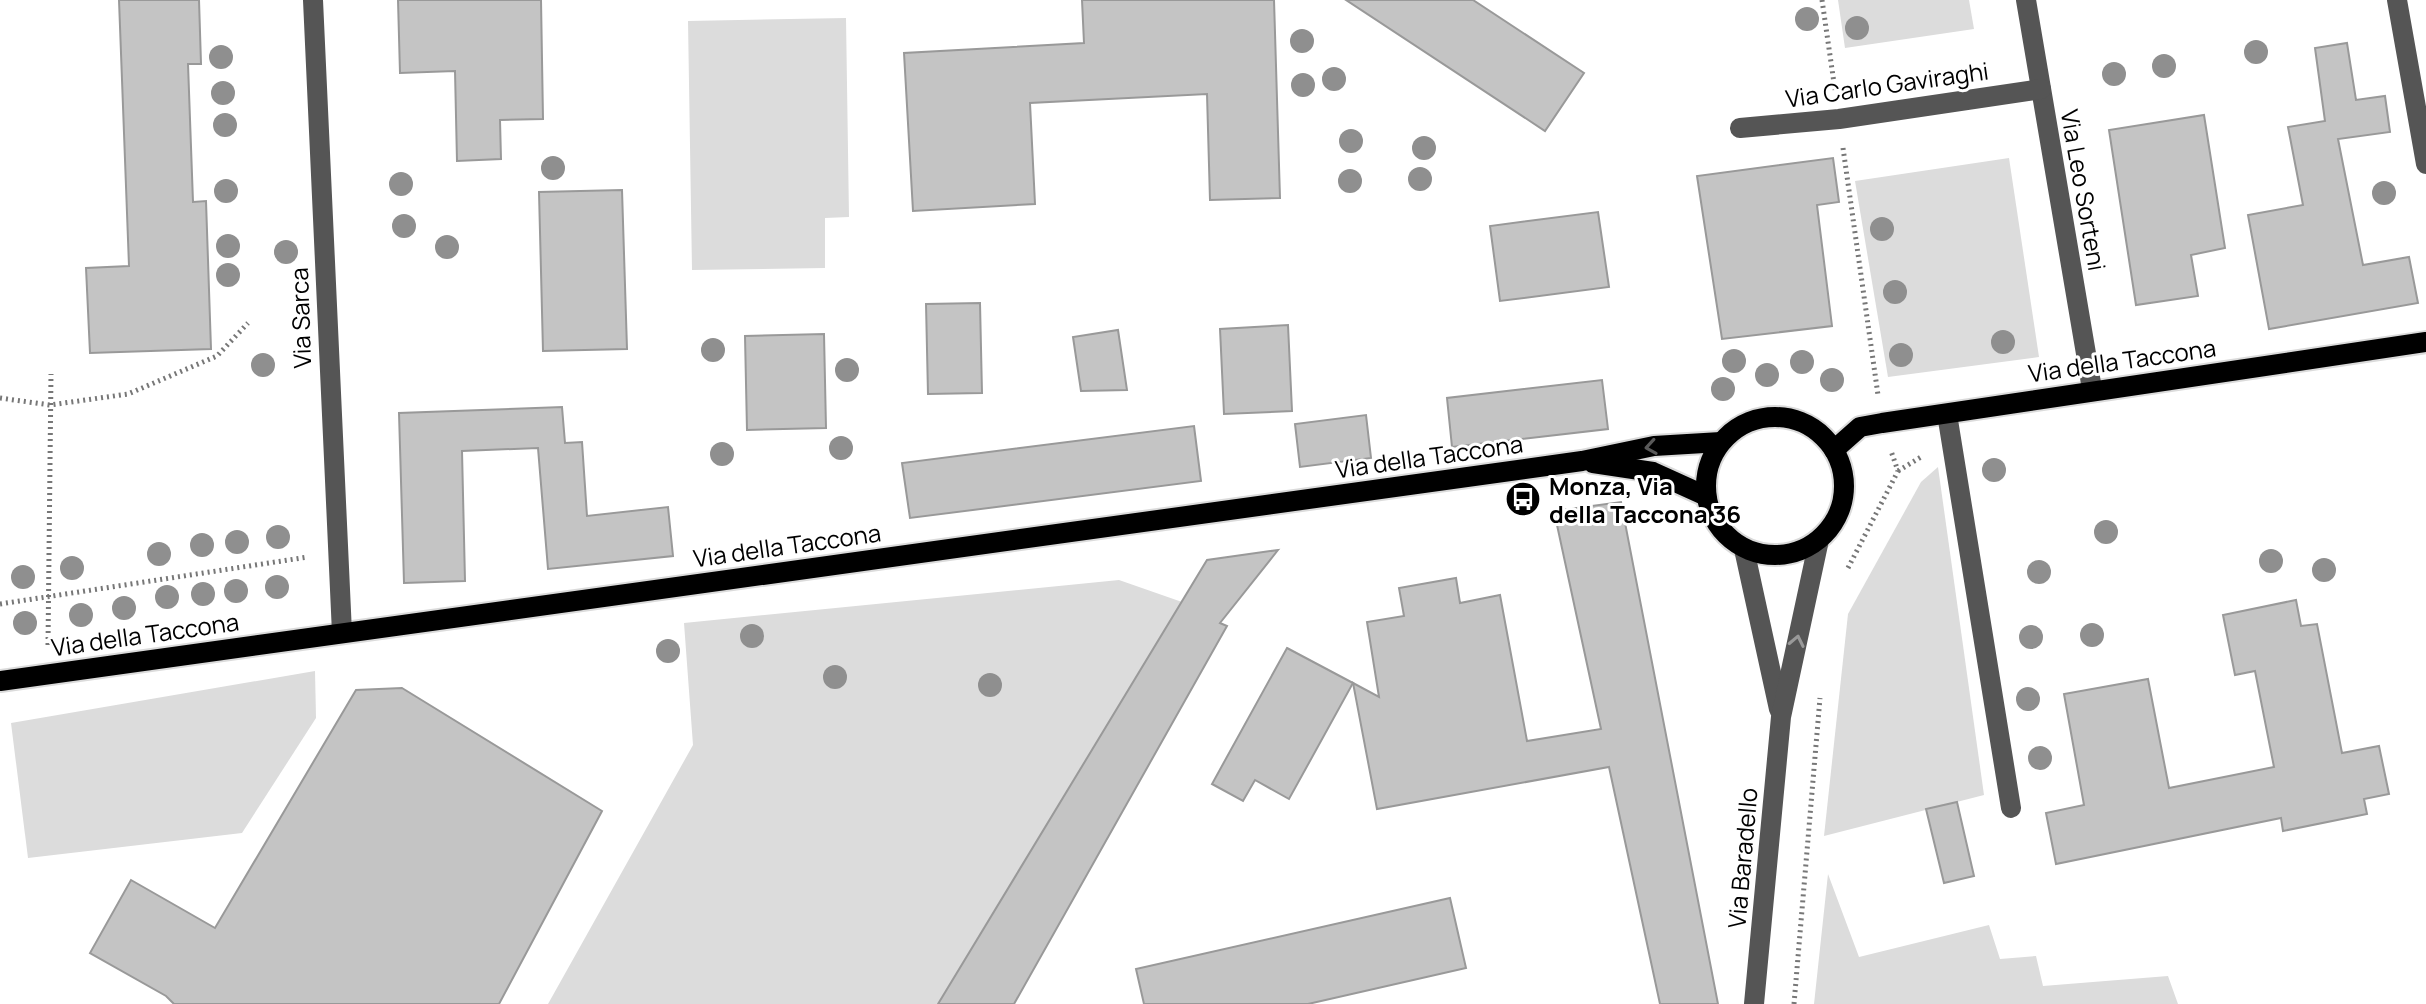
<svg xmlns="http://www.w3.org/2000/svg" width="2426" height="1004" font-family="Manrope,sans-serif">
<style>
.green{fill:#dcdcdc}
.building{fill:#c4c4c4;stroke:#999;stroke-width:2}
.lines{fill:none;stroke-linecap:round;stroke-linejoin:round}
.major-casing{stroke:#dbdbdb;stroke-width:24}
.path{stroke:#777;stroke-width:5;stroke-dasharray:2 4;stroke-linecap:butt}
.minor{stroke:#555;stroke-width:20}
.major{stroke:#000;stroke-width:20}
.tree{fill:#8f8f8f}
.oneway{stroke:#595959}
.oneway2{stroke:#999}
.labels{text-anchor:middle;dominant-baseline:central;stroke-width:6;stroke-linejoin:round;paint-order:stroke}
.street-label{font-size:24px;fill:#000;stroke:#fff}
.poi-label{font-size:24px;font-weight:bold;fill:#000;stroke:#fff;text-anchor:start}
</style>
<rect width="100%" height="100%" fill="#fff"/>
<!-- green -->
<g class="green">
<path d="M1838,0h131l5,29 -129,19z"/>
<path d="M846,18l3,199 -24,1v50l-133,2 -4,-249z"/>
<path d="M2009,158l30,199 -151,20 -33,-196z"/>
<path d="M1938,467l46,328 -160,41 24,-222 73,-132z"/>
<path d="M1119,580l63,22 -244,402h-390l145,-259 -9,-122z"/>
<path d="M315,671l1,47 -74,115 -214,25 -17,-135z"/>
<path d="M1828,874l31,83 130,-32 11,34 36,-3 7,30 125,-10 10,28h-364z"/>
</g>
<!-- building -->
<g class="building">
<path d="M119,0h80l2,64h-13l5,138 13,-1 5,148 -121,4 -4,-85 43,-2z"/>
<path d="M398,0h143l2,119 -43,1 1,39 -44,2 -2,-90 -55,2z"/>
<path d="M1082,0h192l6,198 -70,2 -3,-106 -177,9 5,101 -122,7 -9,-158 180,-10z"/>
<path d="M1346,0h127l111,73 -39,58z"/>
<path d="M2347,43l9,57 29,-4 5,36 -52,7 25,126 46,-8 9,46 -149,26 -21,-114 55,-10 -15,-78 37,-6 -10,-73z"/>
<path d="M2204,115l21,133 -34,7 7,41 -62,9 -27,-175z"/>
<path d="M1833,158l6,44 -22,3 15,121 -110,13 -25,-163z"/>
<path d="M622,190l5,159 -84,2 -4,-159z"/>
<path d="M1598,212l11,75 -109,14 -10,-75z"/>
<path d="M980,303l2,90 -54,1 -2,-90z"/>
<path d="M1288,325l4,86 -68,3 -4,-85z"/>
<path d="M1118,330l9,60 -46,1 -8,-54z"/>
<path d="M824,334l2,94 -79,2 -2,-94z"/>
<path d="M1602,380l6,49 -156,18 -5,-49z"/>
<path d="M562,407l3,36 17,-1 5,74 81,-9 5,49 -125,13 -10,-121 -76,3 3,130 -61,2 -5,-170z"/>
<path d="M1366,415l5,43 -71,9 -5,-43z"/>
<path d="M1194,426l7,55 -291,37 -8,-55z"/>
<path d="M1621,502l97,502h-58l-51,-237 -232,42 -24,-126 26,14 -12,-75 37,-6 -5,-28 57,-10 4,25 40,-8 27,146 74,-12 -47,-218z"/>
<path d="M1278,550l-58,73 7,3 -213,378h-76l269,-444z"/>
<path d="M2296,600l5,26 16,-2 25,129 37,-7 10,48 -25,5 3,15 -84,17 -2,-13 -225,46 -10,-51 38,-8 -20,-111 84,-15 21,109 105,-21 -19,-96 -20,4 -12,-60z"/>
<path d="M1287,648l66,35 -64,116 -34,-19 -12,21 -31,-17z"/>
<path d="M402,688l200,123 -103,193h-325l-8,-8 -76,-43 41,-73 84,48 141,-238z"/>
<path d="M1957,802l17,74 -30,7 -18,-74z"/>
<path d="M1450,898l16,70 -158,36h-164l-8,-35z"/>
</g>
<g class="lines">
<defs>
<g id="major">
<circle cx="1775" cy="486" r="69"/>
<path d="M1834,450l26,-23 22,-4 544,-81"/>
<path d="M1593,463l60,9 53,24"/>
<path d="M0,681l1582,-220 72,-15 67,-4"/>
</g>
</defs>
<!-- major casing -->
<use href="#major" class="major-casing"/>
<!-- path -->
<g class="path">
<path d="M1822,0l13,90"/>
<path d="M1843,148l35,247"/>
<path d="M0,398l50,7 78,-11 89,-38 31,-33"/>
<path d="M1898,471l23,-14"/>
<path d="M1848,568l50,-97 -7,-20"/>
<path d="M0,604l308,-47"/>
<path d="M48,645l3,-271"/>
<path d="M1794,1004l26,-306"/>
</g>
<!-- minor -->
<g class="minor">
<path d="M313,0l29,633"/>
<path d="M2026,0l66,389"/>
<path d="M2397,0l29,164"/>
<path d="M1740,128l99,-9 202,-30"/>
<path d="M1947,414l64,394"/>
<path d="M1744,549l35,160"/>
<path d="M1754,1004l27,-287 38,-177"/>
</g>
<!-- major -->
<use href="#major" class="major"/>
</g>
<!-- trees -->
<g class="tree">
<circle cx="1807" cy="19" r="12"/>
<circle cx="1857" cy="28" r="12"/>
<circle cx="1302" cy="41" r="12"/>
<circle cx="2256" cy="52" r="12"/>
<circle cx="221" cy="57" r="12"/>
<circle cx="2164" cy="66" r="12"/>
<circle cx="2114" cy="74" r="12"/>
<circle cx="1334" cy="79" r="12"/>
<circle cx="1303" cy="85" r="12"/>
<circle cx="223" cy="93" r="12"/>
<circle cx="225" cy="125" r="12"/>
<circle cx="1351" cy="141" r="12"/>
<circle cx="1424" cy="148" r="12"/>
<circle cx="553" cy="168" r="12"/>
<circle cx="1420" cy="179" r="12"/>
<circle cx="1350" cy="181" r="12"/>
<circle cx="401" cy="184" r="12"/>
<circle cx="226" cy="191" r="12"/>
<circle cx="2384" cy="193" r="12"/>
<circle cx="404" cy="226" r="12"/>
<circle cx="1882" cy="229" r="12"/>
<circle cx="228" cy="246" r="12"/>
<circle cx="447" cy="247" r="12"/>
<circle cx="286" cy="252" r="12"/>
<circle cx="228" cy="275" r="12"/>
<circle cx="1895" cy="292" r="12"/>
<circle cx="2003" cy="342" r="12"/>
<circle cx="713" cy="350" r="12"/>
<circle cx="1901" cy="355" r="12"/>
<circle cx="1734" cy="361" r="12"/>
<circle cx="1802" cy="362" r="12"/>
<circle cx="263" cy="365" r="12"/>
<circle cx="847" cy="370" r="12"/>
<circle cx="1767" cy="375" r="12"/>
<circle cx="1832" cy="380" r="12"/>
<circle cx="1723" cy="389" r="12"/>
<circle cx="841" cy="448" r="12"/>
<circle cx="722" cy="454" r="12"/>
<circle cx="1994" cy="470" r="12"/>
<circle cx="2106" cy="532" r="12"/>
<circle cx="278" cy="537" r="12"/>
<circle cx="237" cy="542" r="12"/>
<circle cx="202" cy="545" r="12"/>
<circle cx="159" cy="554" r="12"/>
<circle cx="2271" cy="561" r="12"/>
<circle cx="72" cy="568" r="12"/>
<circle cx="2324" cy="570" r="12"/>
<circle cx="2039" cy="572" r="12"/>
<circle cx="23" cy="577" r="12"/>
<circle cx="277" cy="587" r="12"/>
<circle cx="236" cy="591" r="12"/>
<circle cx="203" cy="594" r="12"/>
<circle cx="167" cy="597" r="12"/>
<circle cx="124" cy="608" r="12"/>
<circle cx="81" cy="615" r="12"/>
<circle cx="25" cy="623" r="12"/>
<circle cx="2092" cy="635" r="12"/>
<circle cx="752" cy="636" r="12"/>
<circle cx="2031" cy="637" r="12"/>
<circle cx="668" cy="651" r="12"/>
<circle cx="835" cy="677" r="12"/>
<circle cx="990" cy="685" r="12"/>
<circle cx="2028" cy="699" r="12"/>
<circle cx="2040" cy="758" r="12"/>
</g>
<!-- one-way arrows -->
<defs><path id="oneway-chevron" d="M-2-3.5L2.5 0L-2 3.5" fill="none" stroke-width="1.6" stroke-linecap="round" stroke-linejoin="round" transform="scale(2)"/></defs>
<use class="oneway" href="#oneway-chevron" transform="translate(1651 447) rotate(171)"/>
<use class="oneway2" href="#oneway-chevron" transform="translate(1797 641) rotate(-78)"/>
<!-- icons -->
<defs>
<symbol id="bus-disc" viewBox="-11 -11 22 22"><circle r="9.5" fill="#000" stroke="#fff"/><path d="M-5-6H5V4H4V6H2V4H-2V6H-4V4H-5ZM-3.5-4V0h7V-4ZM-3.5 1.2v1.5H-2V1.2ZM2 1.2v1.5H3.5V1.2Z" fill="#fff"/></symbol>
</defs>
<g fill-rule="evenodd">
<use href="#bus-disc" x="1503" y="479" width="40" height="40"/>
</g>
<g class="labels">
<!-- street labels -->
<g class="street-label">
<text transform="translate(1887 84) rotate(-8)">Via Carlo Gaviraghi</text>
<text transform="translate(2084 190) rotate(80)">Via Leo Sorteni</text>
<text transform="translate(300 318) rotate(-92)">Via Sarca</text>
<text transform="translate(2122 360) rotate(-8)">Via della Taccona</text>
<text transform="translate(1429 456) rotate(-8)">Via della Taccona</text>
<text transform="translate(787 545) rotate(-8)">Via della Taccona</text>
<text transform="translate(145 634) rotate(-8)">Via della Taccona</text>
<text transform="translate(1742 858) rotate(-85)">Via Baradello</text>
</g>
<!-- poi labels -->
<g class="poi-label">
<text x="1549" y="485">Monza, Via<tspan x="1549" dy="28">della Taccona 36</tspan></text>
</g>
</g>
</svg>
